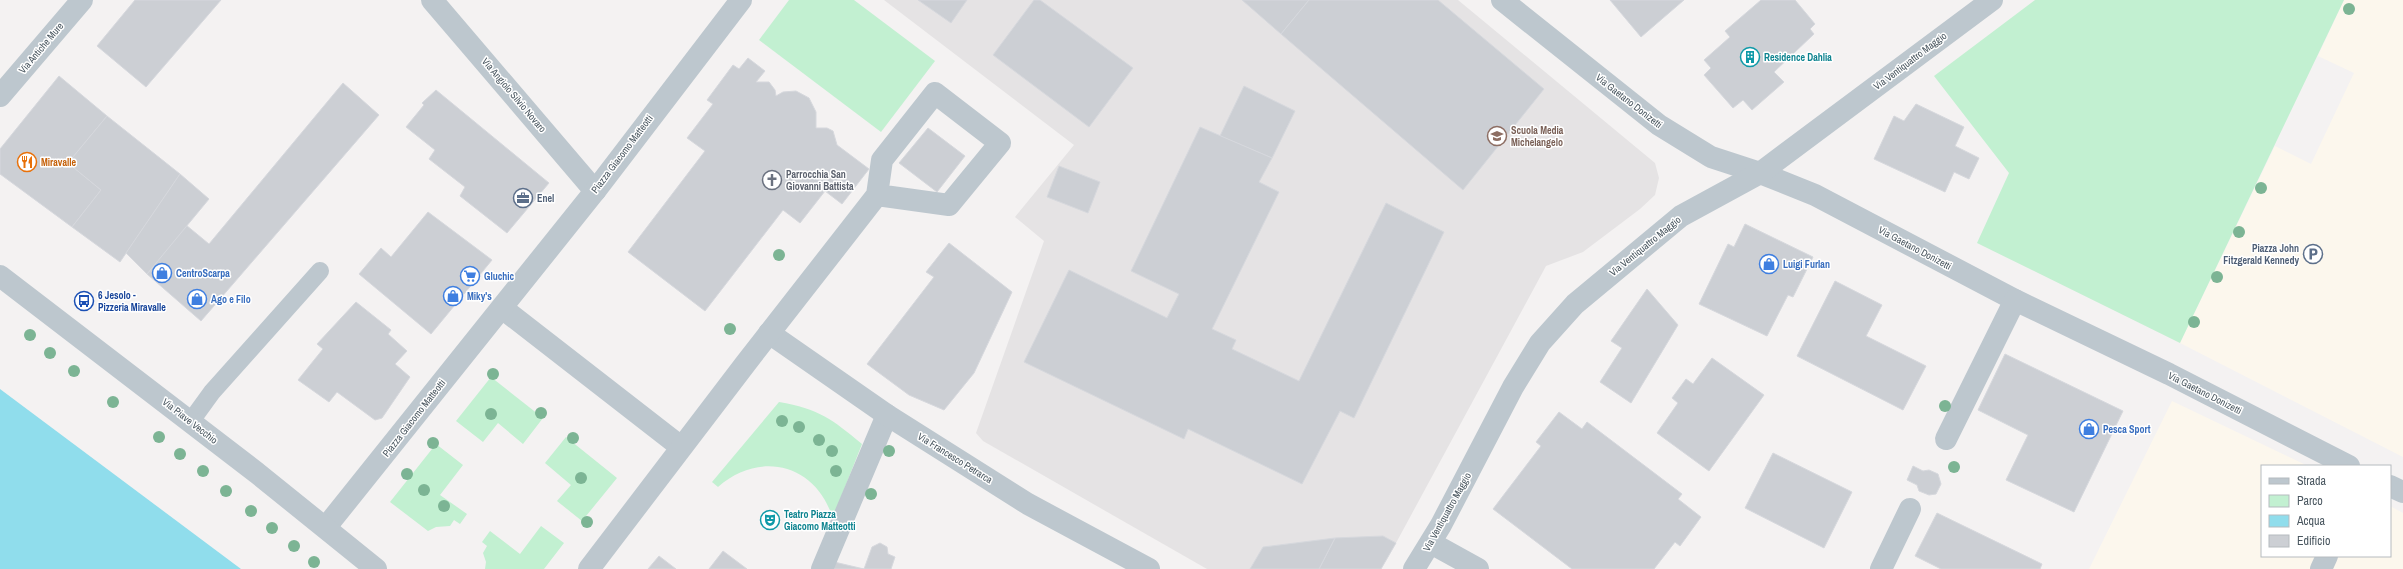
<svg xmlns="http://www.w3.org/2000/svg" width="2403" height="569" font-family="'Archivo Narrow',sans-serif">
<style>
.commercial{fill:#fcf7ed}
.education{fill:#e5e3e4}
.green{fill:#c2f0d1}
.water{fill:#90ddec}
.building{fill:#cccfd4;stroke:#d6d8dd}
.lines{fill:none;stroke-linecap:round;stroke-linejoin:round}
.service{stroke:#bdc7ce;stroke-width:18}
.pedestrian{stroke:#bdc7ce;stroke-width:22}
.minor{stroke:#bdc7ce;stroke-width:22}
.tertiary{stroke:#bdc7ce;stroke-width:22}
.tree{fill:#7cb494}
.labels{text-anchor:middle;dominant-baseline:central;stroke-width:3;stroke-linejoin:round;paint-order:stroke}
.street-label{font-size:10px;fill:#49565f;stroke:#fff}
.culture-label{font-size:10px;font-weight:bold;fill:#0d838f;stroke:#fff;text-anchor:start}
.education-label{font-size:10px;font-weight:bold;fill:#785e54;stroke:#fff;text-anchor:start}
.food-label{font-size:10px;font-weight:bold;fill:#c56008;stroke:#fff;text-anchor:start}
.worship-label{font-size:10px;font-weight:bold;fill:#5b616d;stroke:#fff;text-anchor:start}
.service-label{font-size:10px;font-weight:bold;fill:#4e5e75;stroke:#fff;text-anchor:start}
.shop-label{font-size:10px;font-weight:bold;fill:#366cbe;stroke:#fff;text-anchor:start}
.transit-label{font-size:10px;font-weight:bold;fill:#164399;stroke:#fff;text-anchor:start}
</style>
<rect width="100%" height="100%" fill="#f4f2f2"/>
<!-- commercial -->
<g class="commercial">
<path d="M2344,0h59v457l-223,-114 95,-197 36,18 43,-91 -36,-17z"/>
<path d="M2172,401l136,65h-46v90h128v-50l13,7v56h-314z"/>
</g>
<!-- education -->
<path class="education" d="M884,0h574l197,163 4,15 -4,17 -15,14 -57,43 -37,14 -150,277 -13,-7 -120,11 -13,22h-43l-224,-128 -7,-8 68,-192 -29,-24 59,-72z"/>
<!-- green -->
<g class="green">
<path d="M789,0h65l81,61 -54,71 -122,-92z"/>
<path d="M2035,0h309l-164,343 -203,-100 32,-70 -75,-97z"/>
<path d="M491,377l52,41 -20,26 -25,-21 -15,19 -27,-21z"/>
<path d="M779,402c40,7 53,17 83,42l-26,66 -5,3c-19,-51 -74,-61 -113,-26l-6,-5z"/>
<path d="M566,437l51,41 -35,43 -25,-20 14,-16 -26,-22z"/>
<path d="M436,444l27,21 -23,30 27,19 -7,10 -6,-4 -4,6 -14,1 -8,4 -38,-29z"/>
<path d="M541,526l23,17 -20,26h-59l1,-7 -3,-9 4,-7 -5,-4 8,-11 30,23z"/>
</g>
<!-- water -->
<path class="water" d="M0,389l241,180h-241z"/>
<!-- building -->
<g class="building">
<path d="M135,0h86l-75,87 -49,-41z"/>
<path d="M918,0h49l-16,23z"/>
<path d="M1034,0h6l93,68 -44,59 -96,-72z"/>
<path d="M1242,0h67l-28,34z"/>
<path d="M1309,0h129l106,89 -81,101 -182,-156z"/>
<path d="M1610,0h74l-43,37z"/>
<path d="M1761,0h34l20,24 -5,5 4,5 -40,38 10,10 -32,28 -9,-10 -10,8 -29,-33 7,-7 -7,-8 26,-23 -5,-6z"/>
<path d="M748,58l17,13 -9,11h13l6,8 1,6 7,-4 13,-1 13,7 7,14v16h11l6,3 4,14 32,24 -27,35 -17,-13 -25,32 -17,-13 -78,101 -77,-59 77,-101 -18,-13 26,-34 -6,-4 26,-35 6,4z"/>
<path d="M59,76l48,40 -39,47 33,27 -29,37 -72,-53v-25z"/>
<path d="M343,83l36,32 -178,206 -54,-47 39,-49 23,19z"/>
<path d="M1244,86l51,25 -23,47 -52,-22z"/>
<path d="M436,90l113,93 -42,50 -47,-37 5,-9 -36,-28 6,-9 -29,-23 18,-22 -2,-2z"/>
<path d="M1916,104l48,23 -9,19 24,12 -10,21 -15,-7 -9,20 -71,-33 20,-43 10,5z"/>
<path d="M107,116l73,58 -60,88 -48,-35 29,-37 -33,-27z"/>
<path d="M1200,127l72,31 -13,24 20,10 -67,137 24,11 -4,9 67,32 87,-178 58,29 -90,186 -14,-7 -38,73 -114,-55 -4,10 -160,-77 45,-92 98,48 12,-24 -48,-23z"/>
<path d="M928,128l37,28 -28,36 -38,-29z"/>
<path d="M1059,166l41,16 -12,31 -41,-16z"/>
<path d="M180,174l29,25 -62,75 -21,-21z"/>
<path d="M428,212l64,48 -61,74 -72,-60 22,-26 10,9z"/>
<path d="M1745,224l68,33 -20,40 -5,-2 -21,41 -68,-32 29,-60 6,3z"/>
<path d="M949,243l63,49 -38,81 -30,37 -35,-15 -42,-31 67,-87 -8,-5z"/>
<path d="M1835,281l47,24 -16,31 60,30 -23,44 -106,-54z"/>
<path d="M1647,289l31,36 -47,78 -31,-21 22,-34 -11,-7z"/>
<path d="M356,302l35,28 -3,4 19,17 -12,13 15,13 -28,41 -7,2 -38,-28 -8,10 -31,-22 25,-31 -6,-5z"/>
<path d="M2005,354l118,57 -49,101 -68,-32 22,-45 -50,-25z"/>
<path d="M1712,358l52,37 -55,76 -52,-38 21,-30 -6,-5 14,-19 7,5z"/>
<path d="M1559,412l23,17 5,-7 95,72 -4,5 23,18 -21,29 -5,-4 -21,27h-82l-79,-60 48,-63 -5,-4z"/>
<path d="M1773,453l79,39 -28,56 -79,-40z"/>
<path d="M1913,466l10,5 6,-1 9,4 3,10 -5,10 -7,1 -10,-4 -2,-6 -10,-5z"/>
<path d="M1937,513l105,51 -2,5h-99l-26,-13z"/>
<path d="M1383,536l13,7 -15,26h-62l16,-31z"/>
<path d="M1335,538l-16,31h-69l13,-22z"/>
<path d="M880,543l7,4 1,7 7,3 -4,12h-64l3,-8 34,8 8,-22z"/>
<path d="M723,551l24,18h-38z"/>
<path d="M659,556l17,13h-28z"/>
</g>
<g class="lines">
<!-- service -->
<path class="service" d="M191,421l21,-29 108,-121"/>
<!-- pedestrian -->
<path class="pedestrian" d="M822,569l65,-154"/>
<!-- minor -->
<g class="minor">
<path d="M432,0l163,191"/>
<path d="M1502,0l157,125 52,32 49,16 55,22 200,105 154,74 180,92"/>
<path d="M0,96l82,-96"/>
<path d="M502,308l179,139"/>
<path d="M769,333l118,82 141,89 121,65"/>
<path d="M1946,439l69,-139"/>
<path d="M2390,486l13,6"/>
<path d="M326,527l269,-336 146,-191"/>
<path d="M1431,543l47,26"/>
<path d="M589,569l157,-206 131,-168 5,-35 53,-67 65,50 -51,62 -72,-10"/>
<path d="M1414,569l27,-44 72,-138 27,-44 35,-39 106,-88 79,-43 232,-173"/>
<path d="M1881,569l29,-60"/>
<path d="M2321,569l6,-13"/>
</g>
<!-- tertiary -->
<path class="tertiary" d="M0,276l257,197 119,96"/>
</g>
<!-- trees -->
<g class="tree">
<circle cx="2349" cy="9" r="6"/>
<circle cx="2261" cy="188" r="6"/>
<circle cx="2239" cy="232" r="6"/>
<circle cx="779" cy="255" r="6"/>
<circle cx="2217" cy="277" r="6"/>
<circle cx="2194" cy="322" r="6"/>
<circle cx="730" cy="329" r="6"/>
<circle cx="30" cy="335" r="6"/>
<circle cx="50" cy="353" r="6"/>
<circle cx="74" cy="371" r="6"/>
<circle cx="493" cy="374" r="6"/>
<circle cx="113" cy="402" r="6"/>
<circle cx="1945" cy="406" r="6"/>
<circle cx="541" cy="413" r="6"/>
<circle cx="491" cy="414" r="6"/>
<circle cx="782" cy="421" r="6"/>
<circle cx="799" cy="427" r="6"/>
<circle cx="159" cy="437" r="6"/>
<circle cx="573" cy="438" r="6"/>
<circle cx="819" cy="440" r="6"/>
<circle cx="433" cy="443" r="6"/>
<circle cx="832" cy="451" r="6"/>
<circle cx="889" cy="451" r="6"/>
<circle cx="180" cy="454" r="6"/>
<circle cx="1954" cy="467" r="6"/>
<circle cx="203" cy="471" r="6"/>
<circle cx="836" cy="471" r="6"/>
<circle cx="407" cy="474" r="6"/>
<circle cx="581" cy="478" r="6"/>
<circle cx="424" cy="490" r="6"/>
<circle cx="226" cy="491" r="6"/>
<circle cx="871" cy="494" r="6"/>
<circle cx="444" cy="506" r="6"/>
<circle cx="251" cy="511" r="6"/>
<circle cx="587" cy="522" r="6"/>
<circle cx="272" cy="528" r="6"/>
<circle cx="294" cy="546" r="6"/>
<circle cx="314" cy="562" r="6"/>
</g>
<!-- icons -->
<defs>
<symbol id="building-ring" viewBox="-11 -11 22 22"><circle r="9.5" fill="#fff" stroke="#0f9aa8" stroke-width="1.5"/><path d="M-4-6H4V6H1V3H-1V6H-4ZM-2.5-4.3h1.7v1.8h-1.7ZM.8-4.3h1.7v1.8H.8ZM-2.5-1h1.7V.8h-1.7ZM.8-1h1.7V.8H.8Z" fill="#0f9aa8"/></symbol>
<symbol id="school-ring" viewBox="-11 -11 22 22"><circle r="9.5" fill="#fff" stroke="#8d6e63" stroke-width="1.5"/><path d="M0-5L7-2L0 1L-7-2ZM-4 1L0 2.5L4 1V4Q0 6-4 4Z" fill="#8d6e63"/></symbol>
<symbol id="restaurant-ring" viewBox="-11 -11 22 22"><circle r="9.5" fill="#fff" stroke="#e8710a" stroke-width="1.5"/><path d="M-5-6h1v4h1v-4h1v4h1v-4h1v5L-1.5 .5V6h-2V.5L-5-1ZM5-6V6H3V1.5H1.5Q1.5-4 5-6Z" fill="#e8710a"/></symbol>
<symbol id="church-ring" viewBox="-11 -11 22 22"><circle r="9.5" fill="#fff" stroke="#6b7280" stroke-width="1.5"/><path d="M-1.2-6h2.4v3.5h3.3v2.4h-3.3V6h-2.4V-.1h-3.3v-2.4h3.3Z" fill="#6b7280"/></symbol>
<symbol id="office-ring" viewBox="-11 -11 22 22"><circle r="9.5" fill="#fff" stroke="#5c6f8a" stroke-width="1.5"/><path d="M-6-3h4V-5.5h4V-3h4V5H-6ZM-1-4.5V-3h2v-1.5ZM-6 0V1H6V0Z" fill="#5c6f8a"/></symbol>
<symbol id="parking-ring" viewBox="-11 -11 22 22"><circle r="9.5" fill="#fff" stroke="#5c6f8a" stroke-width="1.5"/><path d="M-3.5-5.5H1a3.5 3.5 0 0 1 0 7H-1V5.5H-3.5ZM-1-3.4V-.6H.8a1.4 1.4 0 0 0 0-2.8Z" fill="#5c6f8a"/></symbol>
<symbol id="shop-ring" viewBox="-11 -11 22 22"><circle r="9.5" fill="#fff" stroke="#3f7fe0" stroke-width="1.5"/><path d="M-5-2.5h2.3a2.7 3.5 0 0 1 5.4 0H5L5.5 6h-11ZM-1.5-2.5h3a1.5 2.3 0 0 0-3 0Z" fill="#3f7fe0"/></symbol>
<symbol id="supermarket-ring" viewBox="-11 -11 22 22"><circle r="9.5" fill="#fff" stroke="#3f7fe0" stroke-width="1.5"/><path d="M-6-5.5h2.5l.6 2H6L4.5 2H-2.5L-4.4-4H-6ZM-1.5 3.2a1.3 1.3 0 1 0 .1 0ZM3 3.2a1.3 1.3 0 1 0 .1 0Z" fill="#3f7fe0"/></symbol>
<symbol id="bus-ring" viewBox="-11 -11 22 22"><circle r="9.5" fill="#fff" stroke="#1a4fb4" stroke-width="1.5"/><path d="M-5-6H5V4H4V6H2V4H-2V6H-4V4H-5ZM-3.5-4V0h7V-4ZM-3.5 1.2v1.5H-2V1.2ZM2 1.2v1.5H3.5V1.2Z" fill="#1a4fb4"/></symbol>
<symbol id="theatre-ring" viewBox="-11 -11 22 22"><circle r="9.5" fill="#fff" stroke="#0f9aa8" stroke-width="1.5"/><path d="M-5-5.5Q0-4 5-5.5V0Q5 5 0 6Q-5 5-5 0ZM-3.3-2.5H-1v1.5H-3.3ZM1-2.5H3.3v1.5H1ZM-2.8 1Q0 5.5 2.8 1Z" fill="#0f9aa8"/></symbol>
</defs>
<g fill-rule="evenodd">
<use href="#building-ring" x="1739" y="46" width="22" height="22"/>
<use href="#school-ring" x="1486" y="125" width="22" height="22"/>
<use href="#restaurant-ring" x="16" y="151" width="22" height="22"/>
<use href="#church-ring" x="761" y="169" width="22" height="22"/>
<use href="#office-ring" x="512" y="187" width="22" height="22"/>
<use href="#parking-ring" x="2302" y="243" width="22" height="22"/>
<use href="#shop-ring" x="1758" y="253" width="22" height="22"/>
<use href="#shop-ring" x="151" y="262" width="22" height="22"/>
<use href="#supermarket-ring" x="459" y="265" width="22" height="22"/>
<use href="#shop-ring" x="442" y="285" width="22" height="22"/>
<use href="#shop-ring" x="186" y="288" width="22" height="22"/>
<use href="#bus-ring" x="73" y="290" width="22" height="22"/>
<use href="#shop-ring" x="2078" y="418" width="22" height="22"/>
<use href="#theatre-ring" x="759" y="509" width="22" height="22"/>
</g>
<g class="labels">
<!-- street labels -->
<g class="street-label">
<text transform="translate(41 48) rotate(-50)">Via Antiche Mure</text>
<text transform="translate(1910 61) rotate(-37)">Via Ventiquattro Maggio</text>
<text transform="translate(514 95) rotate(50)">Via Angiolo Silvio Novaro</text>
<text transform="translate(1629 101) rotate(38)">Via Gaetano Donizetti</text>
<text transform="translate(622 154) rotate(-53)">Piazza Giacomo Matteotti</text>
<text transform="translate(1645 246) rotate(-39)">Via Ventiquattro Maggio</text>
<text transform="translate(1915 248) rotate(28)">Via Gaetano Donizetti</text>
<text transform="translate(2205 393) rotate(27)">Via Gaetano Donizetti</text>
<text transform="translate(414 418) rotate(-52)">Piazza Giacomo Matteotti</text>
<text transform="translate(190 421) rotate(38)">Via Piave Vecchio</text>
<text transform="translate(955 458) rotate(32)">Via Francesco Petrarca</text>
<text transform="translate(1447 512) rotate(-61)">Via Ventiquattro Maggio</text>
</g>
<!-- culture labels -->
<g class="culture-label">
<text x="1764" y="57">Residence Dahlia</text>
<text x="784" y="514">Teatro Piazza<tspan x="784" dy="12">Giacomo Matteotti</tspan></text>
</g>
<!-- education labels -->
<g class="education-label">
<text x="1511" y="130">Scuola Media<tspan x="1511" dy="12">Michelangelo</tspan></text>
</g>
<!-- food labels -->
<g class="food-label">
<text x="41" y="162">Miravalle</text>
</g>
<!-- worship labels -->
<g class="worship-label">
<text x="786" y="174">Parrocchia San<tspan x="786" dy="12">Giovanni Battista</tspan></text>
</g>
<!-- service labels -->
<g class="service-label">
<text x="537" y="198">Enel</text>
<text x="2299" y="248" text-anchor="end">Piazza John<tspan x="2299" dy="12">Fitzgerald Kennedy</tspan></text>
</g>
<!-- shop labels -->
<g class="shop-label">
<text x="1783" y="264">Luigi Furlan</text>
<text x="176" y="273">CentroScarpa</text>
<text x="484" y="276">Gluchic</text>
<text x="467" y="296">Miky's</text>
<text x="211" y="299">Ago e Filo</text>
<text x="2103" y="429">Pesca Sport</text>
</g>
<!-- transit labels -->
<g class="transit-label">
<text x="98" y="295">6 Jesolo -<tspan x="98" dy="12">Pizzeria Miravalle</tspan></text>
</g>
</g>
<!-- legend -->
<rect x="2261" y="465" width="130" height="92" fill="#ffffff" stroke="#b6bbbf"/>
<rect x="2269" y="478" width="20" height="6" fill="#bdc7ce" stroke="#b6bbbf"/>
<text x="2297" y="485" font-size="12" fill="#49565f">Strada</text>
<rect x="2269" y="495" width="20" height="12" fill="#c2f0d1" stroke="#b6bbbf"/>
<text x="2297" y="505" font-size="12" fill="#49565f">Parco</text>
<rect x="2269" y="515" width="20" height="12" fill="#90ddec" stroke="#b6bbbf"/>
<text x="2297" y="525" font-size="12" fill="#49565f">Acqua</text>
<rect x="2269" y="535" width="20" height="12" fill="#cccfd4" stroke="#b6bbbf"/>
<text x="2297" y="545" font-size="12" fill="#49565f">Edificio</text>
</svg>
